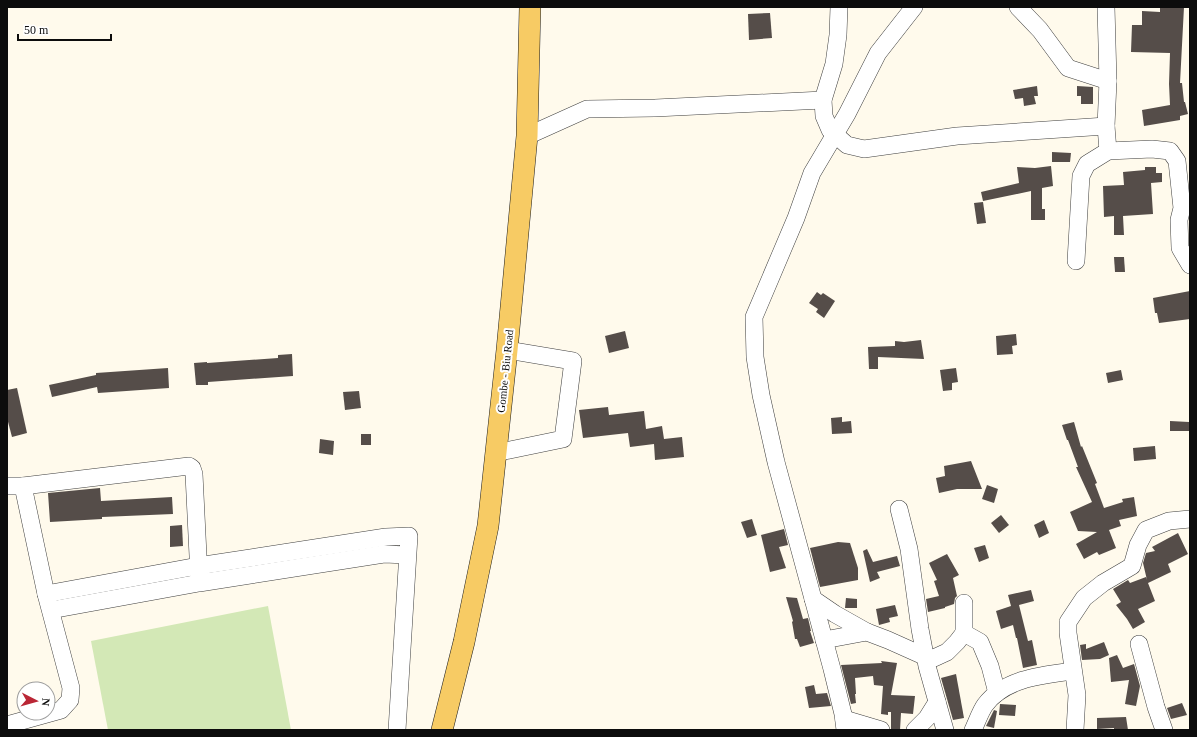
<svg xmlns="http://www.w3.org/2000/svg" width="1197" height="737" font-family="'Times New Roman',serif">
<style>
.green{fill:#d3e8b6}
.building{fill:#554d49}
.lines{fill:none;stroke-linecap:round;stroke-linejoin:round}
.minor-casing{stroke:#3f3f3f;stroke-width:18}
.major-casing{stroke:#1d1d1d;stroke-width:22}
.minor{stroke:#fff;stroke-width:17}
.major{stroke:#f7cb64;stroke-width:21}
.labels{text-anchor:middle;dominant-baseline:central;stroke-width:4;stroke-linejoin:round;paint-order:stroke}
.street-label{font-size:11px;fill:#0c0c0c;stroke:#fff}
</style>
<rect width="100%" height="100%" fill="#fffaec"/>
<!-- green -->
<path class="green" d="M268,606l23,124h-183l-17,-89z"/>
<!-- building -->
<g class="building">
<path d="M1160,7h24l-4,76h2l2,19h1l3,12 -8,2v4l-36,6 -2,-16 28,-5 -1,-21 1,-31 -39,-1 1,-27h10v-14l18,1z"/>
<path d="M770,13l2,25 -23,2 -1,-26z"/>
<path d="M1037,86l1,10h-4l2,8 -12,2 -1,-8 -8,1 -2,-9z"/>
<path d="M1077,86l16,1v17h-12v-8h-4z"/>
<path d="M1052,152l19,1 -1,9h-18z"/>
<path d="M1051,166l2,20 -11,2v21h3v11h-14v-29l-48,10 -2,-9 38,-9 -2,-16 18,1z"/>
<path d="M1145,167h11v6h6v9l-11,1 2,31 -30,2 1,19h-10v-19l-10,1 -1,-31 21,-1 -1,-13 22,-2z"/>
<path d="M983,202l3,21 -9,1 -3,-21z"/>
<path d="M1114,257h10l1,15h-10z"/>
<path d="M1190,291v28l-31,4 -2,-10h-2l-2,-15z"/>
<path d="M817,292l4,3 2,-2 12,8 -11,17 -8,-6 2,-3 -9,-6z"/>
<path d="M625,331l4,17 -20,5 -4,-17z"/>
<path d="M1016,334l1,11 -5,1 1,8 -16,1 -1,-19z"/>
<path d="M921,340l3,19 -46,-2v12h-9l-1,-22 27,-1v-5l9,1z"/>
<path d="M292,354l1,22 -85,6v3h-12l-2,-22 13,-1v1l71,-5v-3z"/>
<path d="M168,368l1,20 -71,5 -1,-6 -45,10 -3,-12 47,-10v-2z"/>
<path d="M956,368l2,14 -6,1v7l-9,1 -3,-21z"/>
<path d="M1121,370l2,10 -15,3 -2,-10z"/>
<path d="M17,388l10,45 -15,4 -5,-19v-28z"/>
<path d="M359,391l2,17 -16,2 -2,-18z"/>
<path d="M608,407l1,8 35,-4 2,18 16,-3 2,13 18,-2 2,20 -29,3 -1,-16 -24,3 -2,-14 -45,5 -4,-28z"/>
<path d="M842,417v5l9,-1 1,12 -20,1 -1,-16z"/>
<path d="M1170,421l19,1v9h-19z"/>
<path d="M1074,422l7,25 1,-1 15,37 -2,1 9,24 19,-6 -1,-3 12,-2 3,19 -18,4 2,6 -12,4 7,18 -17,7 -2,-3 -13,7 -8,-15 21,-12 -19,-1 -8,-19 22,-10 -16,-35h2l-10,-27h-1l-5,-15z"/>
<rect x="361" y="434" width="10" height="11"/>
<path d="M320,439l14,2 -1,14 -14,-2z"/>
<path d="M1155,446l1,13 -22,2 -1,-13z"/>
<path d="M971,461l11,28h-25l-18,4 -3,-15 9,-2 -1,-10z"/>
<path d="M987,485l11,4 -4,14 -12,-4z"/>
<path d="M100,488l1,13 71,-4 1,17 -71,3v2l-52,3 -2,-29z"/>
<path d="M1001,515l8,10 -10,8 -8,-10z"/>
<path d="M752,519l5,16 -10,3 -6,-16z"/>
<path d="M1044,520l5,13 -10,5 -5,-13z"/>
<path d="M182,525l1,21 -13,1v-21z"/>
<path d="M784,529l4,16 -9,2 7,21 -16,4 -9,-37z"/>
<path d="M1178,533l10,21 -20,10 3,8 -23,11 7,18 -17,8 7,13 -12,7 -6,-10 -11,-14 5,-3 -8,-13 15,-9 2,3 16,-6 1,3 -4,-17 3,-10 9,-2 -3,-4z"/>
<path d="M838,542l12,1 8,25v12l-38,7 -10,-39z"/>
<path d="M985,545l4,13 -10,4 -5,-14z"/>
<path d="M867,549l6,13 24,-6 3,10 -23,6 3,6 -10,4 -7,-31z"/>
<path d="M947,554l12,21 -6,3 4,18 -2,2 -1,6 -9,3v1l-17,4 -2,-13 13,-3 -5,-15 3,-1 -8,-17z"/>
<path d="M1031,590l3,11 -15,4 9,36 4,-1 5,25 -14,3 -6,-30h-1l-3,-13 -12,4 -5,-18 15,-5 -3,-11z"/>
<path d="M786,597l11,1 6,21 5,-1 3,13h-1l4,12 -14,4 -3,-8h-2l-3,-17 1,-1z"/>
<path d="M846,598l11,1v9h-12z"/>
<path d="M895,605l3,11 -9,2 1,4 -11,3 -3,-16z"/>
<path d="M1104,642l5,13 -9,4 -18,1 -2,-15 6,-1v5z"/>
<path d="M1117,655l6,13 11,-4 6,22 -4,20 -11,-2 4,-24 -18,2 -2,-24z"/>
<path d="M881,661l16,2 -6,32 24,1 -2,18 -12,-1 -1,17h-9v-18h-3v3l-7,-1 2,-28 -9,-1 -1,-9 -18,2 1,16h-1l1,9 -5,1 -10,-39 41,-2z"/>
<path d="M956,674l8,44 -11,2 -12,-42z"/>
<path d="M814,685l2,9 11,-1 4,13 -22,2 -4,-21z"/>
<path d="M1182,703l5,12 -16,4 -4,-11z"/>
<path d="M1000,704l16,1 -1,11 -16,-1z"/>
<path d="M994,710l3,1 -3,17 -8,-2z"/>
<path d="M1126,717l2,13h-14v-2l-17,1v-11z"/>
</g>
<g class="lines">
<defs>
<g id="minor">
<path d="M839,7l-1,28 -4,29 -11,36 1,16 6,14 17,15 17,4 93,-13 149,-10"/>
<path d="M1018,7l22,23 28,38 40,13"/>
<path d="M1106,7l2,74 -2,45 2,25"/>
<path d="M527,136l60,-27 68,-1 168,-8"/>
<path d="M1076,261l5,-85 6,-12 21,-13 44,-2 18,2 7,10 5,47 -3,12 1,28 10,17"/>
<path d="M495,453l68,-14 10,-78 -66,-11"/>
<path d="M7,486h16l23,108 25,94 -1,12 -9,10 -54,15"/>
<path d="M23,486l166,-20 3,2 2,6 5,102"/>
<path d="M899,509l10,40 11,80 7,37 18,64"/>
<path d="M46,594l152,-28 188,-29 23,-1 -12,194"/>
<path d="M813,599l22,15 32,18"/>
<path d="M964,603v30l16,9 10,24 7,27"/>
<path d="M51,610l148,-27 185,-29 23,1"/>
<path d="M824,640l43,-8 21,8 38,17 8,1 13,-6 10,-10 7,-9"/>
<path d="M1139,644l17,63 8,23"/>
<path d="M844,719l37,11"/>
<path d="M845,730l-2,-16 -11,-45 -56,-207 -15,-67 -6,-38 -1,-40 42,-99 16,-45 35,-59 31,-61 36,-46"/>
<path d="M915,730l12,-12 10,-16"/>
<path d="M973,730c4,-8 7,-18 12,-25 20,-27 58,-30 88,-34"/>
<path d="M1075,730l2,-35 -9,-62v-11l16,-24 19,-15 29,-17 6,-21 8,-15 23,-9 21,-2"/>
</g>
<path id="major" d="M442,730l22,-88 24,-116 19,-176 20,-214 3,-129"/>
</defs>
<!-- minor casing -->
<use href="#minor" class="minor-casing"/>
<!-- major casing -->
<use href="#major" class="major-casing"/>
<!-- minor -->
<use href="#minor" class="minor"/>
<!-- major -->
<use href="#major" class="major"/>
</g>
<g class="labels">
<!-- street labels -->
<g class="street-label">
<text transform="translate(505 371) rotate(-84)">Gombe - Biu Road</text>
</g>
</g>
<!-- border -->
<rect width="1197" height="737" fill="none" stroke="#0c0c0c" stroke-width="16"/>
<!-- north arrow -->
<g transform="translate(36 701) rotate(96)"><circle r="19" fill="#ffffff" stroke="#9e9e9e"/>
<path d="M0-3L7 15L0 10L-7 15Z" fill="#ba2635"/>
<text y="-6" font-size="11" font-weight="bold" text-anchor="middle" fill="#0c0c0c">N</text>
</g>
<!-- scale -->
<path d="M18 34v6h93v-6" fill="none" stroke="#0c0c0c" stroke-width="2"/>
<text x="24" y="34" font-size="12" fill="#0c0c0c" stroke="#ffffff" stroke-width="3" paint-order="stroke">50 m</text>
</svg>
